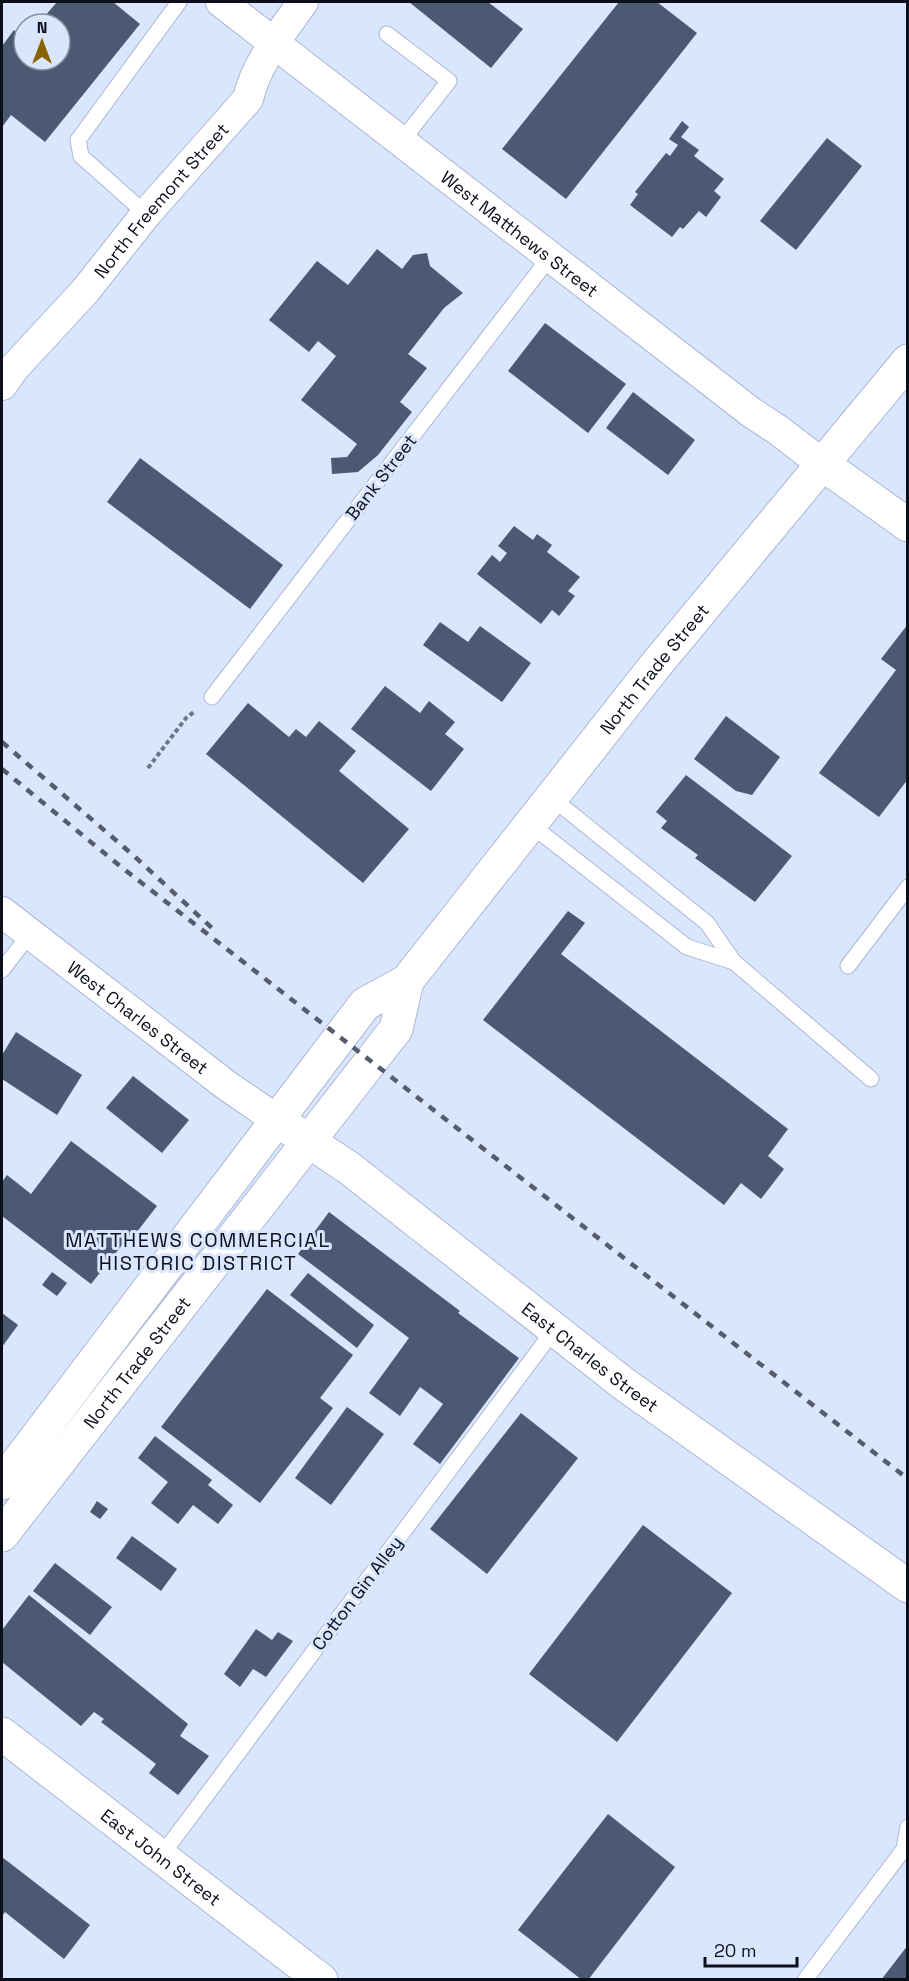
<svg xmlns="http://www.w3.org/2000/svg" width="909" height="1981" font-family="'Space Grotesk',sans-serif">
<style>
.building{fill:#4c5972}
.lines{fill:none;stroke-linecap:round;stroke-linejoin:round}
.service-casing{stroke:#a9b8d5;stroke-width:17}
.minor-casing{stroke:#a9b8d5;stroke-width:32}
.tertiary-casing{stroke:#a9b8d5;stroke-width:35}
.secondary-casing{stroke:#a9b8d5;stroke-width:35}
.path{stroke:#6e7687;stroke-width:4;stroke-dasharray:4.5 3;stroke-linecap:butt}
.service{stroke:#fff;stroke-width:15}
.minor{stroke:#fff;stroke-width:30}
.tertiary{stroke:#fff;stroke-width:33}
.secondary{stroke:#fff;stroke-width:33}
.rail{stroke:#555c6b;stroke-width:4.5;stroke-dasharray:8 8;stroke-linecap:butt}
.labels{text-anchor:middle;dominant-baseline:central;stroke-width:6;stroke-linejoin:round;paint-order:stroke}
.street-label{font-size:18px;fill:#0a0f19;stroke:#dae6fe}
.neighbourhood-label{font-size:20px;letter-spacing:1.5px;fill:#0a0f19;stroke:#dae6fe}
</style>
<rect width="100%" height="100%" fill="#dae6fe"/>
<!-- building -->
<g class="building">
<path d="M57,2h56l27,22 -95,118 -34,-27 -9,12v-81l12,-16 10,8v22h36v-36h-22z"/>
<path d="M409,2h79l35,27 -32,39z"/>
<path d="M619,2h38l40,31 -131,166 -64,-50z"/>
<path d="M682,121l7,6 -8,10 18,13 -5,6 30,23 -10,12 7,6 -15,20 -7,-6 -16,18 -3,-2 -8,10 -42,-32 8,-11 -3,-2 31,-39 4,3 8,-11 -9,-6z"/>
<path d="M827,138l35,28 -66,84 -36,-29z"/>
<path d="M377,249l25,20 11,-14 14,-2 3,13 33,27 -19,15 -36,46 19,14 -27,34 12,10 -34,43 -20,17 -26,2 -1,-16 16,-1 10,-13 -56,-44 35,-44 -18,-15 -9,11 -40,-32 48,-59 31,24z"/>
<path d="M545,323l81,61 -38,49 -80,-62z"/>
<path d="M633,392l62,48 -27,35 -62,-47z"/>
<path d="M140,458l143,107 -33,44 -143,-107z"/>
<path d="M514,526l19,14 4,-6 15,11 -5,7 33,25 -12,14 7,5 -16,20 -7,-6 -11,14 -64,-50 15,-19 8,7 7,-9 -9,-7z"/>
<path d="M440,622l28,20 12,-16 51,37 -29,39 -79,-57z"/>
<path d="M908,624v155l-29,38 -60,-44 77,-103 -15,-11z"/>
<path d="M385,686l35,27 9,-12 26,21 -10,12 19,15 -33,42 -80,-62z"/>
<path d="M248,703l41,34 7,-8 10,8 13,-16 37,30 -17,20 70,58 -46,54 -157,-129z"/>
<path d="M726,716l54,41 -28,38 -16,-4 -42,-32z"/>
<path d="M686,775l106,81 -37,46 -60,-44 3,-3 -37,-27 6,-7 -11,-9z"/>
<path d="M568,911l17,12 -24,31 227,175 -20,27 16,13 -23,30 -20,-16 -17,22 -241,-185z"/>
<path d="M16,1032l66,43 -25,40 -55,-36v-24z"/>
<path d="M133,1076l56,44 -27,33 -56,-45z"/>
<path d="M71,1141l86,65 -24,31 -3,-2 -39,49 -89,-68v-34l5,-7 24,19z"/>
<path d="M329,1212l131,99 -2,2 61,45 -79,106 -27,-20 30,-40 -23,-17 -20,29 -31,-23 40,-55 -111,-84z"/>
<path d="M52,1272l15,11 -10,13 -15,-11z"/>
<path d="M308,1273l66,52 -17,23 -67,-53z"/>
<path d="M267,1289l86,66 -33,43 13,10 -73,95 -99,-76z"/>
<path d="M2,1313l16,12 -16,22z"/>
<path d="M347,1407l37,27 -53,71 -36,-27z"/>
<path d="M521,1413l57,45 -91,116 -57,-45z"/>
<path d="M155,1436l57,44 -4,5 25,20 -15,19 -25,-19 -15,19 -27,-21 17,-21 -30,-24z"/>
<path d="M97,1501l11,8 -8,10 -10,-7z"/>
<path d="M643,1525l89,68 -115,149 -88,-68z"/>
<path d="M132,1536l45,33 -16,22 -45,-33z"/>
<path d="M55,1563l57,44 -22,28 -57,-44z"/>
<path d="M29,1595l159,129 -8,12 29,20 -31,39 -29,-22 7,-9 -55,-42 3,-3 -10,-7 -13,14 -79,-64v-32z"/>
<path d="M256,1629l16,11 6,-8 15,9 -27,36 -13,-8 -13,18 -16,-13z"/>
<path d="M608,1814l67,53 -87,113h-6l-64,-50z"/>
<path d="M2,1857l88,68 -26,34 -59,-47 -3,4z"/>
<path d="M908,1945v35h-27z"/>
</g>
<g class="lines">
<defs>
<g id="service">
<path d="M387,34l62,47 -48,61"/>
<path d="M146,214l-65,-58 -3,-16 101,-138"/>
<path d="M212,697l338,-440"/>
<path d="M552,798l155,125 27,39 137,117"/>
<path d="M531,825l156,122 47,15"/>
<path d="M848,966l60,-79"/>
<path d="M2,970l28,-36"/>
<path d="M161,1856l393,-526"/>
<path d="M805,1980l99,-131 4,-22"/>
</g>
<g id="minor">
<path id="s1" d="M221,2l531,411 26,17 43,33"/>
<path id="s2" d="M2,385l12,-17 72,-78 60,-76 102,-115c8,-36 34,-67 55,-97"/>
<path id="s3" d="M2,912l224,173 51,35"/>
</g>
<g id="tertiary">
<path id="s4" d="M277,1120l72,48 275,216 284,202"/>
</g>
<g id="secondary">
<path d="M821,463l87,62"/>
<path id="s5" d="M2,1483l363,-479 42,-23 248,-315 253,-305"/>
<path id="s6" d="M2,1535l394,-506 11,-48"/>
<path id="s7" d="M2,1734l319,246"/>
</g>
</defs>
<!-- service casing -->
<use href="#service" class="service-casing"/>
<!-- minor casing -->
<use href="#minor" class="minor-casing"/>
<!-- tertiary casing -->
<use href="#tertiary" class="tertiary-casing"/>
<!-- secondary casing -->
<use href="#secondary" class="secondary-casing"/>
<!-- path -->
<path class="path" d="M148,768l38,-50 9,-7"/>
<!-- service -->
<use href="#service" class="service"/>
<!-- minor -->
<use href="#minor" class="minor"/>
<!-- tertiary -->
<use href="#tertiary" class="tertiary"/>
<!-- secondary -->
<use href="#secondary" class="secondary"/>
<!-- rail -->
<g class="rail">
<path d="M2,742l131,113 80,74"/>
<path d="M2,769l118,97 788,613"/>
</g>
</g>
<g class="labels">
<!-- street labels -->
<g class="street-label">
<text stroke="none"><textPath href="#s2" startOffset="244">North Freemont Street</textPath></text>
<text stroke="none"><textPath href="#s1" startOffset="378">West Matthews Street</textPath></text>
<text transform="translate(381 477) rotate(-52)">Bank Street</text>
<text stroke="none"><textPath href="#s5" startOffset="1047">North Trade Street</textPath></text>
<text stroke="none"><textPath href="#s3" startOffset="172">West Charles Street</textPath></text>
<text stroke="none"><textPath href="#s4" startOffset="393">East Charles Street</textPath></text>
<text stroke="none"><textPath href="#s6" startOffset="219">North Trade Street</textPath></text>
<text transform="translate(357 1593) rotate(-53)">Cotton Gin Alley</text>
<text stroke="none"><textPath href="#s7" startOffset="201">East John Street</textPath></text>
</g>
<!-- neighbourhood labels -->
<g class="neighbourhood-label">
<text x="198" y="1240">MATTHEWS COMMERCIAL<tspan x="198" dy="23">HISTORIC DISTRICT</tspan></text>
</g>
</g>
<!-- border -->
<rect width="909" height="1981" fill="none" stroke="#0a0f19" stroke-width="6"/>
<!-- north arrow -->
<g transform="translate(42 42)"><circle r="28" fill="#dae6fe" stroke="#8790a2" stroke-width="1.5"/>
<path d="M0-4.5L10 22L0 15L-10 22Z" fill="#886400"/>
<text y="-9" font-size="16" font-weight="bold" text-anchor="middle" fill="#0a0f19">N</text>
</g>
<!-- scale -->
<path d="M705 1957v9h92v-9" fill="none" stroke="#0a0f19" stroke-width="3"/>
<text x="714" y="1957" font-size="18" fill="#0a0f19" stroke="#dae6fe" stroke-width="4.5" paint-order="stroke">20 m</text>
</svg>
